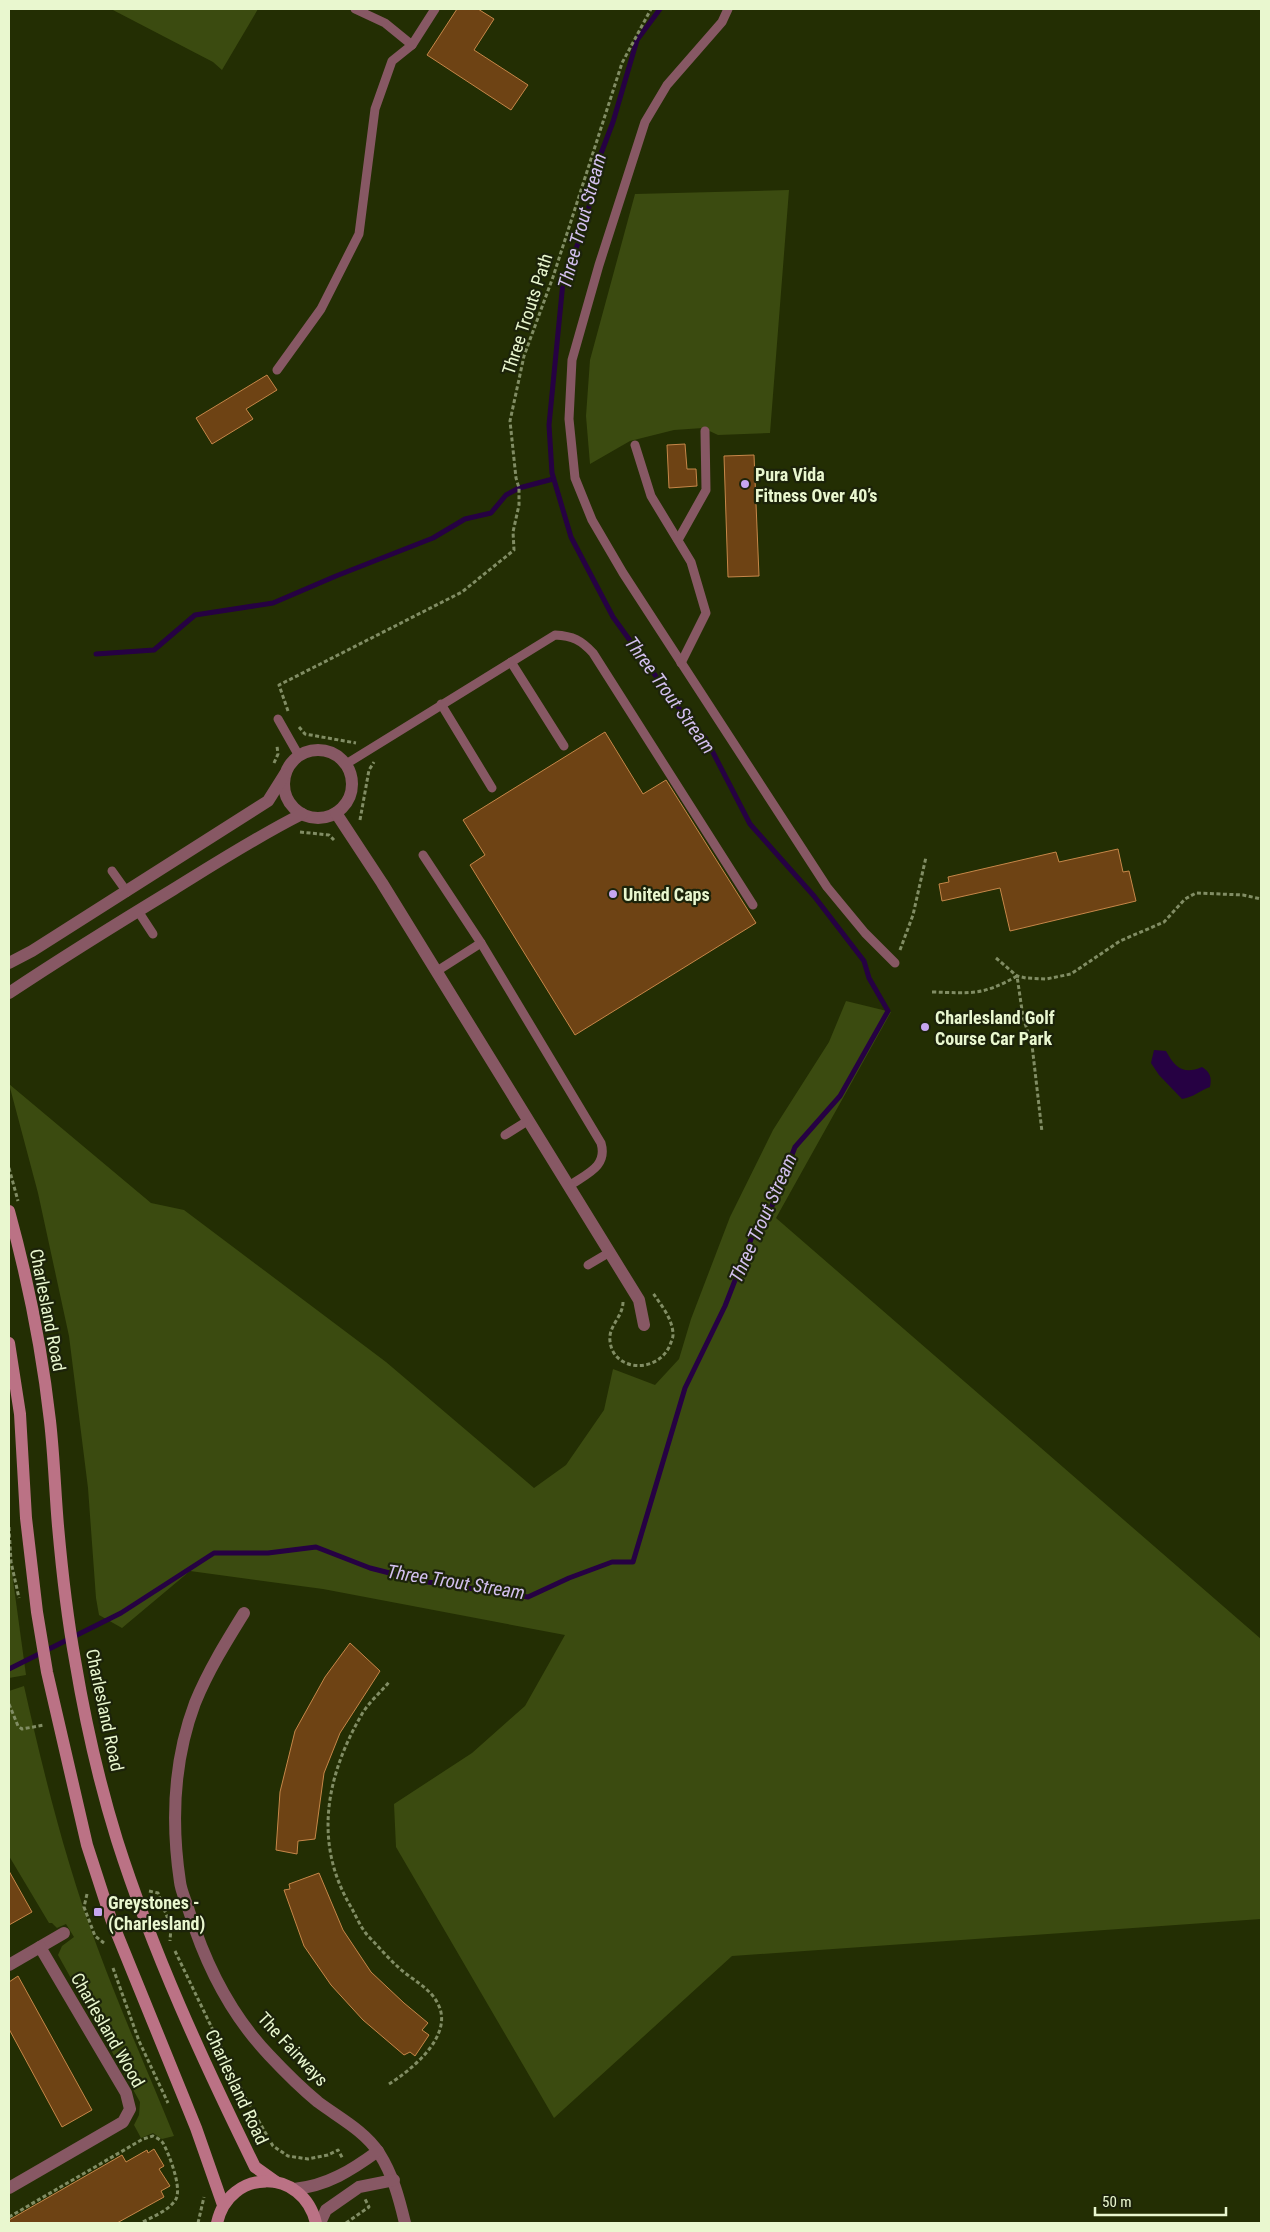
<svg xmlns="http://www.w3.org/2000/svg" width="1270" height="2232" font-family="'Roboto Condensed',sans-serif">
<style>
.green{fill:#3b4b10}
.water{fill:#260143}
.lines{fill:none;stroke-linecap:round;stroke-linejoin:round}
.stream{stroke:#260143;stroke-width:5}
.building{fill:#6e4314;stroke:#c68749}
.path{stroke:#818d64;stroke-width:3;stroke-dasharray:4 2.5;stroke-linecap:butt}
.service{stroke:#875864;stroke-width:9}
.minor{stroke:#875864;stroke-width:12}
.secondary{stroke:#bb7285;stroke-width:12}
.poi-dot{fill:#c6a6f0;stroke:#1c230a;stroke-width:2}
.labels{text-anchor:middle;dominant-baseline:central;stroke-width:4.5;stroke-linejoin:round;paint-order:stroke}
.street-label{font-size:18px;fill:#e9f7cf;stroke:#1c230a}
.poi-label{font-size:18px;font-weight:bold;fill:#e9f7cf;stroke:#1c230a;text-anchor:start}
.water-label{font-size:19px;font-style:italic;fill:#d3c0ef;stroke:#1c230a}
</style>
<rect width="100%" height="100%" fill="#232e03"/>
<!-- green -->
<g class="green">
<path d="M111,9h147l-36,61 -9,-8z"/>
<path d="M789,190l-19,243 -52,2 -15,-7 -29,2 -44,11 -40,23 -4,-48 4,-56 45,-166z"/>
<path d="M846,1001l45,11 -115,206 485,421v280l-529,37 -178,162 -158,-271 -2,-43 78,-51 53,-47 40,-71 -242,-46 -133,-18 -68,57 -23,-13 -3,-17 -8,-110 -19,-152 -31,-143 -29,-109 142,119 33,7 202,152 148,126 32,-23 38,-55 9,-41 42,16 24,-26 12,-40 39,-102 43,-87 56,-88z"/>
<path d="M9,1551l17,124 -17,3z"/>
<path d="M24,1686c20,89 42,178 74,263 23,63 51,125 76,187l-12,3 -9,-6 -12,5 -7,-13 5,-10 1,-13 -82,-147 4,-9 12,-9 -8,-13 -9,4 -5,-5h-3l-40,-67v-165z"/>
</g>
<!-- water -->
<path class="water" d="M1154,1050l12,1c9,17 18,24 36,16 8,5 10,10 8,20 -11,4 -16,10 -28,12l-23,-24 -8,-12z"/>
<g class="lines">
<!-- stream -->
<g class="stream">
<path d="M96,654l58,-4 41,-35 78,-12 63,-27 97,-38 32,-19 26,-6 15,-18 13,-7 34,-9"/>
<path d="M9,1669l112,-56 93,-60h54l48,-6 54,21 51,13 107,16 41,-19 43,-16h21l52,-174 40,-82 30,-77 15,-18 25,-64 45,-51 48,-85 -19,-33 -5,-17 -50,-65 -64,-72 -44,-85 -22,-24 -71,-98 -42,-80 -19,-64 -3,-48 14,-143 24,-62 7,-48 19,-50 24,-82 23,-31"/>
</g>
</g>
<!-- building -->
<g class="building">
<path d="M457,9h21l16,10 -20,31 54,35 -17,25 -84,-55z"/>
<path d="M267,375l10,15 -31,19 7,10 -41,25 -16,-26z"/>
<path d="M685,444l2,25h9l1,17 -28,2 -2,-43z"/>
<path d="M754,455l5,121 -31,1 -4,-121z"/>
<path d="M605,732l38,62 23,-14 90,143 -181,112 -105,-170 15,-10 -22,-35z"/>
<path d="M1118,849l5,23 6,-1 7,30 -126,30 -10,-43 -58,13 -3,-17 10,-2 -1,-5 108,-25 3,10z"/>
<path d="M350,1643l30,28 -40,62 -16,40 -9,66 -17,2 -1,13 -21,-4 4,-58 15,-61 30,-54z"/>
<path d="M9,1871l23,41 -23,13z"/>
<path d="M319,1873l24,57 28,42 33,31 24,20 -6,7 7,5 -14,21 -5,-4 -6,3 -41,-35 -32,-35 -27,-39 -20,-56 6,-1 -1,-5z"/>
<path d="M18,1976l74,134 -30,17 -53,-98v-47z"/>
<path d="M154,2149l10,17 -5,3 11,17 -9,5 3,6 -47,26h-108v-3l113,-65 4,7 21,-12 1,3z"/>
</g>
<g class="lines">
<!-- path -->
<g class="path">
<path d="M288,711l-9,-26 183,-93 52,-42 -1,-18 6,-27v-17l-3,-10 -6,-57 14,-65 29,-79 69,-214 29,-54"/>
<path d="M299,727l6,7 51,9"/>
<path d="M274,763l4,-9 -1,-8"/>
<path d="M360,820l9,-50 5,-8"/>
<path d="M300,832l29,3 5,5"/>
<path d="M900,950l13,-35 13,-58"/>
<path d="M996,958l21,18 9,2 20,1 25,-5 49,-33 44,-19 21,-23 11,-6 47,2 18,4"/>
<path d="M932,992c39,1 50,4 85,-16l6,41 9,28 10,87"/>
<path d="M9,1168l9,33"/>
<path d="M623,1302c0,15 -15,24 -13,39 3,31 48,33 60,4 1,-3 3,-7 3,-10 0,-16 -12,-30 -20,-42"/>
<path d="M9,1527l2,35 8,36"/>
<path d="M9,1704l9,22 4,3 22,-4"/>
<path d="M149,1891l9,2 13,34 -1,14"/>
<path d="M87,1894l-3,13 11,29 9,7"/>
<path d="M175,1951l70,146 28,49 15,10 20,3 20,-4 10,-5 5,9"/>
<path d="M113,1968l26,73 29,62"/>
<path d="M389,2084c24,-15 65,-49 49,-80 -8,-17 -28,-25 -41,-38 -10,-9 -19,-20 -29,-30 -7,-8 -12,-20 -17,-29 -38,-64 -25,-131 11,-193 7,-12 19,-22 27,-32"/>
<path d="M9,2217l134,-78 10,-3c4,2 8,4 10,7 6,11 19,44 13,56 -6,11 -24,18 -35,24"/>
<path d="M198,2223l6,-26"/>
<path d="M346,2223l23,-16 -4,-8"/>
</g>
<!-- service -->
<g class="service">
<path d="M355,9l30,14 27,22"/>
<path d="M728,9l-6,13 -55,63 -22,37 -46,143 -27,95 -3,59 6,59 17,42 31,53 204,314 38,46 30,30"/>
<path d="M277,370l44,-61 38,-75 16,-125 17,-48 20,-16 23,-36"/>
<path d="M635,445l16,51 40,66 15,51 -25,50"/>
<path d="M678,540l28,-50 -1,-59"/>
<path d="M511,662l53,84"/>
<path d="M441,704l51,84"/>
<path d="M278,719l21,37"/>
<path d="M346,764l209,-129c18,1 26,5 38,18l160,252"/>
<path d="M423,855l58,88 120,200c7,24 -15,31 -32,43"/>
<path d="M112,871l15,21"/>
<path d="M138,911l15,23"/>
<path d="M437,971l44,-28"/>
<path d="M505,1135l24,-15"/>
<path d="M588,1265l22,-13"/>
</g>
<!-- minor -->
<g class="minor">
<circle cx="318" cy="784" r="34"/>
<path d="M336,813l46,70 257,417 5,25"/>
<path d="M9,963l23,-12 236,-150 17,-27"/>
<path d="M9,993c54,-36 109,-70 165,-104 42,-26 84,-53 128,-75"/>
<path d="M244,1613c-18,29 -36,58 -49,90 -21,56 -24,119 -15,179 1,9 6,19 9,29 16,52 42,104 80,144 15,16 32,33 49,47 20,15 47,29 61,51 14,22 20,45 26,70"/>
<path d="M9,1965l55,-32"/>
<path d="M9,2188l114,-66 7,-13 -4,-16 -86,-146"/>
<path d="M294,2189c33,-3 58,-19 84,-38"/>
<path d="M320,2223l6,-13 33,-23 35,-7"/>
</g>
<!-- secondary -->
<g class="secondary">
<path d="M9,1211c19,69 33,139 41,210 4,35 5,70 8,105 4,45 9,90 17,134 10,60 24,122 42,180 36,113 86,221 138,327l21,15"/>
<path d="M9,1343l11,71 6,104 11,94 10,60 40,173 24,74 85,209 27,77"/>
<path d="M217,2223c12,-55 86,-56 99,0"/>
</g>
</g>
<!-- markers -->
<g class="poi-dot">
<circle cx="745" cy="484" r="5"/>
<circle cx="613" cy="894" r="5"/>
<circle cx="925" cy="1027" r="5"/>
<rect x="93" y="1907" width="10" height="10" rx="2.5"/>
</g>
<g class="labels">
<!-- street labels -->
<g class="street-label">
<text transform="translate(527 314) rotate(-72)">Three Trouts Path</text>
<text transform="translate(48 1310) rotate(79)">Charlesland Road</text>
<text transform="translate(105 1710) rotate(78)">Charlesland Road</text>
<text transform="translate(108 2030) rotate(60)">Charlesland Wood</text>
<text transform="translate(293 2049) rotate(47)">The Fairways</text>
<text transform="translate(237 2087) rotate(65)">Charlesland Road</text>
</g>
<!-- poi labels -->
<g class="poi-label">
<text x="755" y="474">Pura Vida<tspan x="755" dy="21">Fitness Over 40’s</tspan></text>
<text x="623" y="894">United Caps</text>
<text x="935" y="1017">Charlesland Golf<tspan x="935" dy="21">Course Car Park</tspan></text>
<text x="108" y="1902">Greystones -<tspan x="108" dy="21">(Charlesland)</tspan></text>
</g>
<!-- water labels -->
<g class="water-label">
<text transform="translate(582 221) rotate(-75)">Three Trout Stream</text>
<text transform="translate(670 695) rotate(54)">Three Trout Stream</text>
<text transform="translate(763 1218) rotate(-66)">Three Trout Stream</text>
<text transform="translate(456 1582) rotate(9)">Three Trout Stream</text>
</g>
</g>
<!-- border -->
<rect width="1270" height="2232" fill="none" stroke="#e9f7cf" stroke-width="20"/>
<!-- scale -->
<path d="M1095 2207v8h131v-8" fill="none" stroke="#e9f7cf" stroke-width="2.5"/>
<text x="1102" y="2207" font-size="15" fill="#e9f7cf" stroke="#1c230a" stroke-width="4" paint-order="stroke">50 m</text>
</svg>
